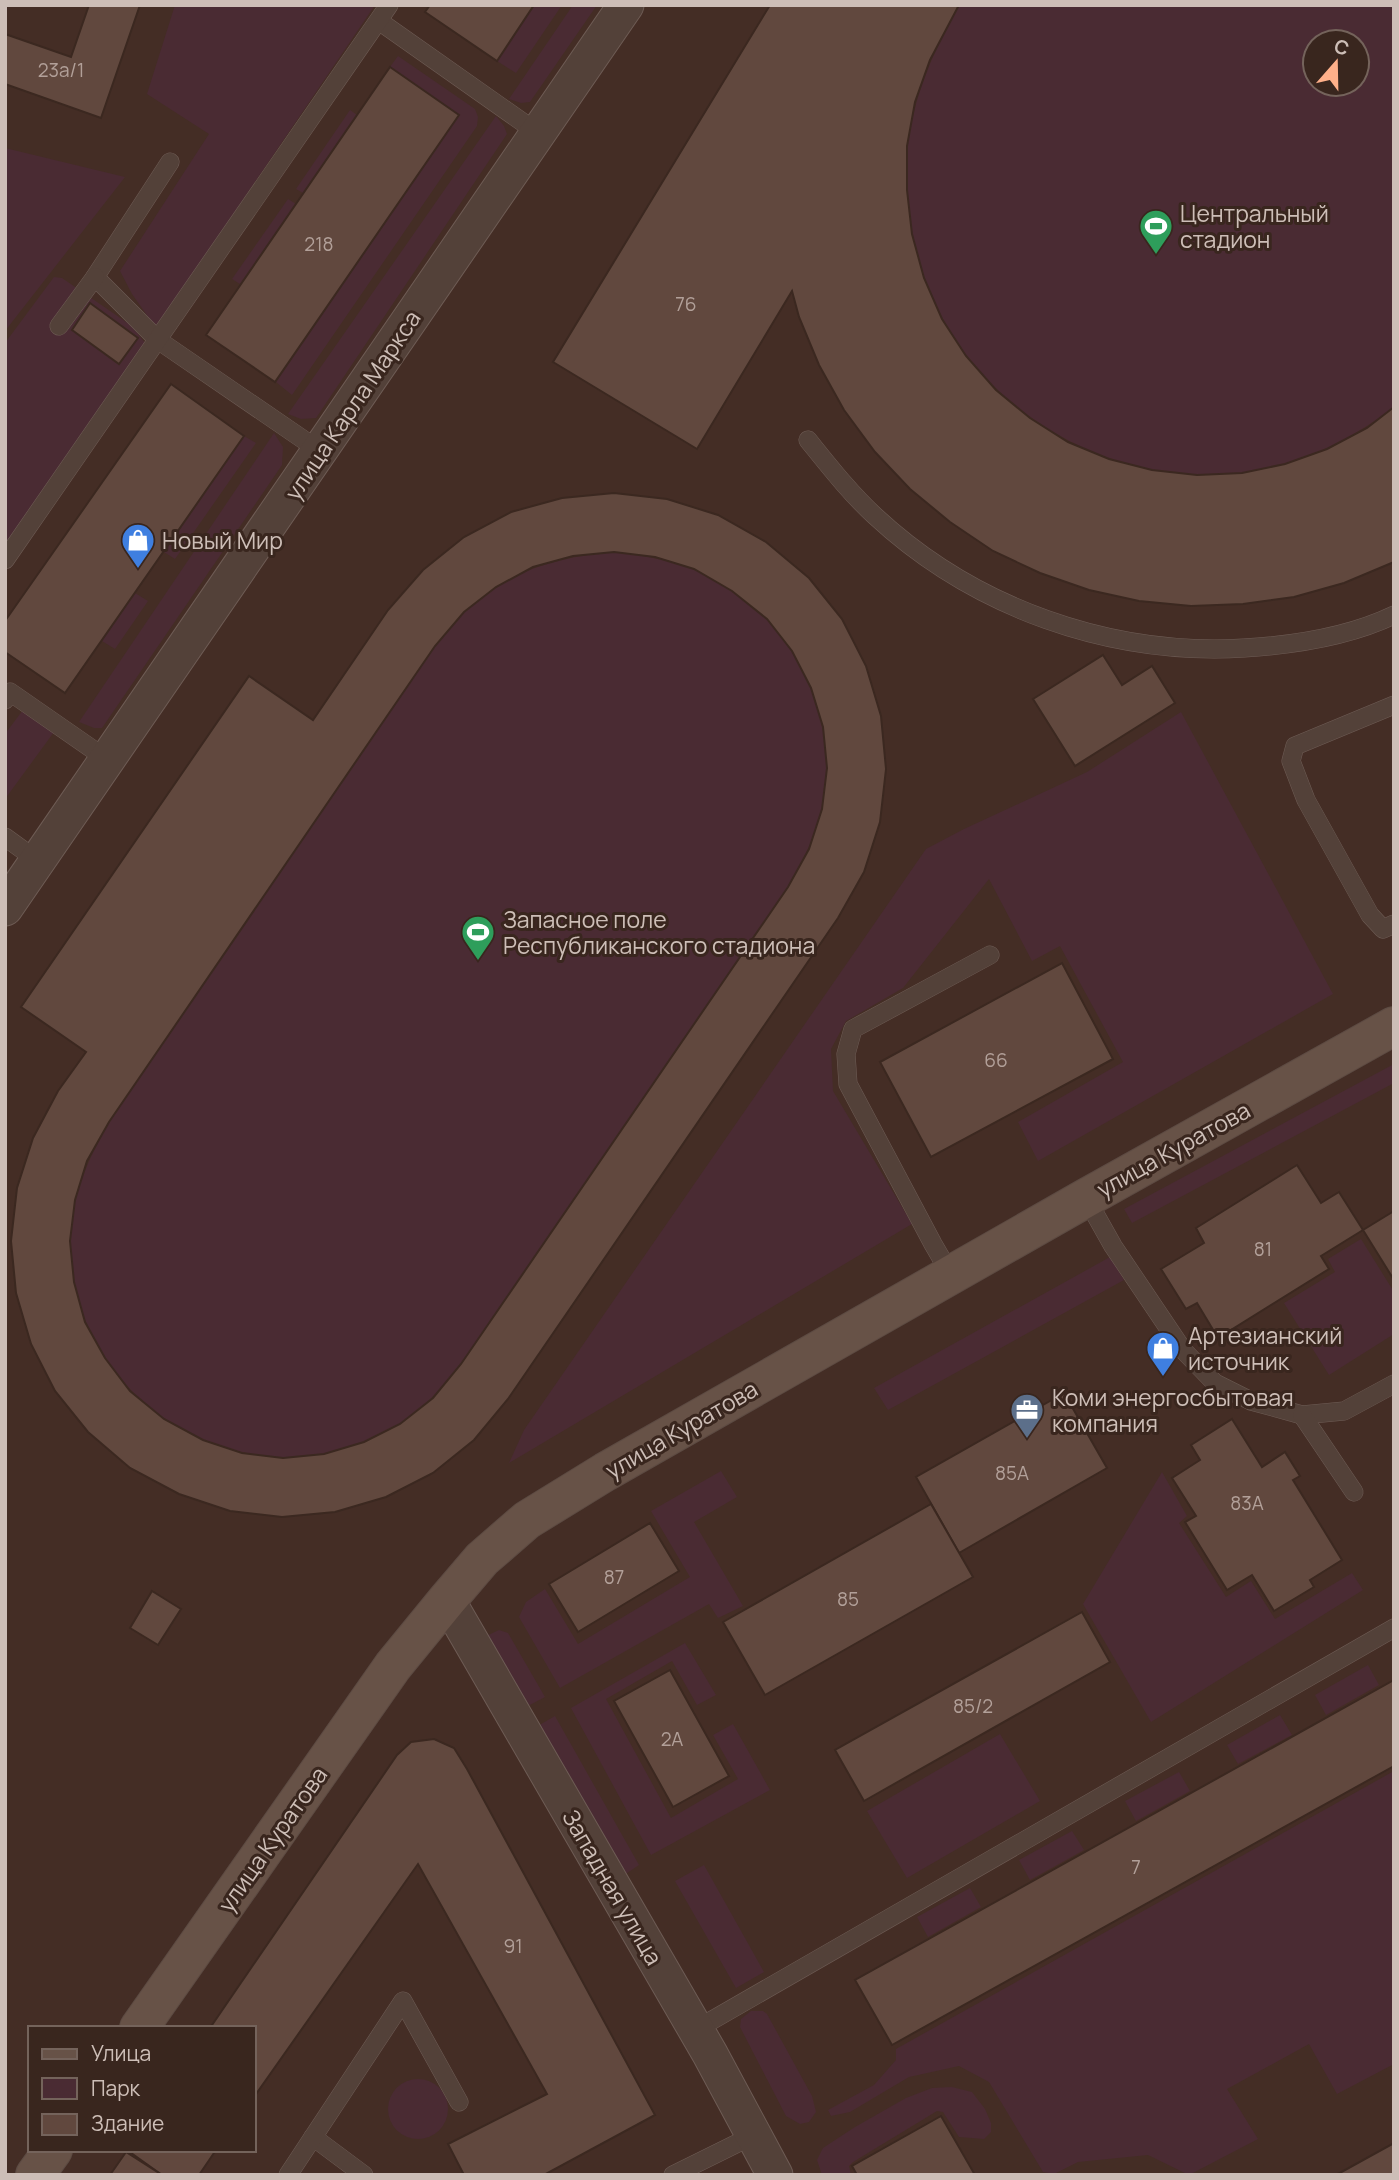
<svg xmlns="http://www.w3.org/2000/svg" width="1399" height="2180" font-family="Manrope,sans-serif">
<style>
.green{fill:#4a2b33;fill-rule:evenodd}
.building{fill:#61483e;stroke:#3b2820;stroke-width:2;fill-rule:evenodd}
.lines{fill:none;stroke-linecap:round;stroke-linejoin:round}
.lane-casing{stroke:#6e5c55;stroke-width:19}
.street-casing{stroke:#6e5c55;stroke-width:37}
.secondary-casing{stroke:#5d4b43;stroke-width:40}
.lane{stroke:#534139;stroke-width:18}
.street{stroke:#534139;stroke-width:35}
.secondary{stroke:#675247;stroke-width:38}
.labels{text-anchor:middle;dominant-baseline:central;stroke-width:6;stroke-linejoin:round;paint-order:stroke}
.number-label{font-size:19px;fill:#b2a099}
.poi-label{font-size:23px;fill:#cdbeb7;stroke:#39261e;text-anchor:start}
.street-label{font-size:23px;fill:#cdbeb7;stroke:#39261e}
</style>
<rect width="100%" height="100%" fill="#442d25"/>
<!-- green -->
<g class="green">
<path d="M175,5h200l-219,323 -24,-34 -12,-23 89,-137 -62,-40z"/>
<path d="M535,5h27l-46,68 -19,-12z"/>
<path d="M573,5h24l-67,97 -9,1 -12,-4z"/>
<path d="M959,5h435v402c-33,25 -68,45 -108,57 -139,41 -294,-34 -353,-165 -21,-47 -32,-104 -25,-155 7,-53 26,-93 51,-139zM1315,42h42v42h-42z"/>
<path d="M398,56l77,53 3,8 -1,9 -185,269 -16,-13 183,-267 -69,-48z"/>
<path d="M350,110l7,5 -54,78 -7,-4z"/>
<path d="M496,116l8,10 3,8 -191,284 -15,1 -13,-5z"/>
<path d="M5,148l120,29 -120,154z"/>
<path d="M288,199l8,5 -56,80 -8,-5z"/>
<path d="M54,277l8,1 70,48 13,17 -2,8 -138,197v-205z"/>
<path d="M274,433l9,14 -1,18 -180,263h-8l-15,-6z"/>
<path d="M244,436l12,7 -81,116 -11,-7z"/>
<path d="M614,552c27,3 52,7 78,17 93,34 152,144 130,241 -7,28 -20,52 -34,78l-327,476c-18,22 -36,44 -61,60 -141,91 -329,-16 -330,-182 0,-44 18,-82 39,-120l326,-476c10,-11 18,-24 29,-34 42,-41 93,-55 150,-60z"/>
<path d="M135,593l13,8 -33,48 -13,-8z"/>
<path d="M23,710l31,22 -49,67v-65z"/>
<path d="M1181,712l152,282 -295,167 -20,-39 105,-60 -63,-116 -28,15 -43,-82 -86,109 -57,33 -15,28 2,42 79,133 -403,239 15,-33 402,-581 38,-20 123,-57z"/>
<path d="M1394,1064v19l-262,140 -8,-14z"/>
<path d="M1361,1239l33,53v42l-65,41 -45,-72 51,-31 -7,-13z"/>
<path d="M1110,1257l14,23 -236,130 -14,-22z"/>
<path d="M721,1471l16,26 -43,25 49,84 -25,12 -9,-14 -149,84 -41,-71 7,-15 19,-13 33,55 112,-67 -39,-66z"/>
<path d="M1162,1472l25,44 -8,7 47,74 25,-16 24,38 77,-46 11,17 -212,132 -68,-118z"/>
<path d="M499,1630l9,3 37,64 -19,10 -42,-70z"/>
<path d="M685,1643l31,52 -19,10 -25,-44 -66,38 65,119 67,-39 -25,-44 20,-11 37,66 -119,65 -80,-147z"/>
<path d="M1368,1665l11,20 -53,30 -11,-20z"/>
<path d="M1280,1715l12,20 -54,29 -11,-19z"/>
<path d="M555,1716l84,149 -18,12 -85,-150z"/>
<path d="M1000,1734l40,67 -133,77 -40,-67z"/>
<path d="M1394,1771v293l-57,30 -28,-50 -82,45 31,50 -69,36 -41,-20 -70,7 -24,12 -11,-2 -54,-90 -30,-16 -50,11 -59,35 -19,4 -3,-6 46,-25 22,-25v-11z"/>
<path d="M1179,1772l11,19 -54,30 -11,-20z"/>
<path d="M1072,1831l12,19 -54,30 -11,-20z"/>
<path d="M704,1865l60,107 -28,16 -61,-107z"/>
<path d="M970,1888l11,19 -53,30 -11,-20z"/>
<path d="M751,2011h12l4,3 45,82 4,16 -7,10 -9,2 -14,-8 -46,-89 1,-8z"/>
<circle cx="418" cy="2109" r="30"/>
<path d="M952,2087l20,5 13,17 6,14v9l-7,7 -25,-2 -16,-25 -6,-1 -84,51 -4,4 2,9h-29l-5,-15 6,-12 32,-21 51,-29 26,-10z"/>
</g>
<!-- building -->
<g class="building">
<path d="M89,5h51l-39,113 -96,-34v-50l66,23z"/>
<path d="M430,5h104l-37,56 -72,-49z"/>
<path d="M770,5h189l-29,55 -15,42 -8,44v44l5,44 12,44 18,41 24,37 30,34 34,28 38,24 41,17 43,11 45,5 45,-2 43,-9 42,-15 40,-21 27,-21v155l-50,21 -50,14 -51,7 -52,2 -52,-5 -50,-11 -49,-17 -47,-22 -43,-29 -40,-33 -35,-37 -31,-42 -25,-45 -20,-48 -7,-26 -95,158 -144,-87z"/>
<path d="M390,67l69,48 -184,267 -69,-47z"/>
<path d="M90,303l48,35 -19,26 -47,-34z"/>
<path d="M171,384l73,52 -179,257 -60,-41v-31z"/>
<path d="M614,493l53,6 51,16 48,27 43,36 33,41 24,47 15,50 5,53 -6,53 -16,50 -26,46 -330,481 -34,41 -41,33 -47,24 -51,15 -53,5 -52,-6 -51,-17 -49,-26 -42,-36 -33,-41 -24,-47 -15,-51 -5,-52 6,-53 16,-50 25,-47 28,-39 -65,-45 228,-331 64,44 75,-110 35,-40 41,-33 47,-25 51,-14zM614,552l41,5 39,12 38,22 35,28 25,32 19,37 12,39 4,41 -5,41 -13,40 -21,38 -327,477 -28,34 -33,26 -36,18 -40,12 -41,4 -41,-5 -39,-13 -39,-21 -34,-28 -25,-33 -20,-36 -11,-40 -4,-41 5,-41 12,-39 22,-39 326,-476 29,-34 32,-25 37,-20 40,-11z"/>
<path d="M1103,655l19,30 30,-19 23,37 -100,63 -42,-67z"/>
<path d="M1062,963l51,96 -182,98 -51,-95z"/>
<path d="M1297,1165l24,38 18,-11 24,38 -42,26 8,13 -111,69 -21,-35 -11,6 -25,-40 43,-26 -8,-15z"/>
<path d="M1394,1211v69l-31,-50z"/>
<path d="M1064,1393l43,75 -148,85 -43,-76z"/>
<path d="M1232,1419l30,48 23,-15 15,24 -7,4 49,80 -32,20 4,7 -40,24 -22,-36 -25,15 -42,-68 11,-6 -24,-38 28,-18 -9,-15z"/>
<path d="M931,1504l42,73 -208,118 -42,-73z"/>
<path d="M650,1523l29,48 -101,61 -29,-48z"/>
<path d="M152,1591l29,18 -23,36 -28,-17z"/>
<path d="M1082,1612l28,50 -246,139 -29,-51z"/>
<path d="M670,1670l59,106 -56,31 -59,-106z"/>
<path d="M1394,1680v86l-502,279 -37,-65z"/>
<path d="M434,1739l20,9 13,21 188,346 -111,60h-80l-16,-31 99,-50 -129,-230 -164,233v-69h-44l187,-273 14,-13z"/>
<path d="M941,2116l34,59h-118l-5,-9z"/>
<path d="M1394,2143v32h-58z"/>
<path d="M127,2150h89l-17,25h-37z"/>
<path d="M126,2152l36,23h-52z"/>
</g>
<g class="lines">
<defs>
<g id="lane">
<path d="M379,21l159,112"/>
<path d="M170,162l-75,115 63,63 162,111"/>
<path d="M59,326l36,-49"/>
<path d="M808,440c21,26 42,53 67,76 99,92 235,140 369,132 50,-3 104,-11 150,-33"/>
<path d="M5,560l384,-555"/>
<path d="M5,700l5,-8 98,68"/>
<path d="M1394,705l-99,41 -4,15 15,39 64,115 13,14 11,-5"/>
<path d="M5,837l33,24"/>
<path d="M1086,1198l27,48 70,104 32,33 36,18 51,14 42,-4 50,-27"/>
<path d="M951,1275l-18,-31 -85,-160 -2,-30 7,-25 137,-74"/>
<path d="M1302,1415l52,77"/>
<path d="M695,2030l699,-402"/>
<path d="M313,2137l51,38"/>
<path d="M288,2175l115,-174 56,101"/>
<path d="M673,2175l81,-40"/>
</g>
<g id="street">
<path d="M5,908l621,-903"/>
<path d="M447,1600l263,454 65,121"/>
</g>
<g id="secondary">
<path d="M139,2028l254,-362 54,-66 35,-41 45,-39 78,-48 481,-274 308,-172"/>
<path d="M35,2175l18,-25"/>
</g>
</defs>
<!-- lane casing -->
<use href="#lane" class="lane-casing"/>
<!-- street casing -->
<use href="#street" class="street-casing"/>
<!-- secondary casing -->
<use href="#secondary" class="secondary-casing"/>
<!-- lane -->
<use href="#lane" class="lane"/>
<!-- street -->
<use href="#street" class="street"/>
<!-- secondary -->
<use href="#secondary" class="secondary"/>
</g>
<!-- icons -->
<defs>
<symbol id="stadium-pin" viewBox="-11 -11 22 30"><path d="M0 17L-7.5 6A9.5 9.5 0 1 1 7.5 6Z" fill="#2e9e5b" stroke="#39261e"/><path d="M0-5a6.5 5 0 1 0 0 10a6.5 5 0 1 0 0-10ZM-3.5-1.8h7v3.6h-7Z" fill="#fff"/></symbol>
<symbol id="shop-pin" viewBox="-11 -11 22 30"><path d="M0 17L-7.5 6A9.5 9.5 0 1 1 7.5 6Z" fill="#3f7fe0" stroke="#39261e"/><path d="M-5-2.5h2.3a2.7 3.5 0 0 1 5.4 0H5L5.5 6h-11ZM-1.5-2.5h3a1.5 2.3 0 0 0-3 0Z" fill="#fff"/></symbol>
<symbol id="office-pin" viewBox="-11 -11 22 30"><path d="M0 17L-7.5 6A9.5 9.5 0 1 1 7.5 6Z" fill="#5c6f8a" stroke="#39261e"/><path d="M-6-3h4V-5.5h4V-3h4V5H-6ZM-1-4.5V-3h2v-1.5ZM-6 0V1H6V0Z" fill="#fff"/></symbol>
</defs>
<g fill-rule="evenodd">
<use href="#stadium-pin" x="1137" y="207" width="38" height="52"/>
<use href="#shop-pin" x="119" y="521" width="38" height="52"/>
<use href="#stadium-pin" x="459" y="913" width="38" height="52"/>
<use href="#shop-pin" x="1144" y="1329" width="38" height="52"/>
<use href="#office-pin" x="1008" y="1391" width="38" height="52"/>
</g>
<g class="labels">
<!-- number labels -->
<g class="number-label">
<text x="61" y="70">23а/1</text>
<text x="319" y="244">218</text>
<text x="686" y="304">76</text>
<text x="996" y="1060">66</text>
<text x="1263" y="1249">81</text>
<text x="1012" y="1473">85А</text>
<text x="1247" y="1503">83А</text>
<text x="614" y="1577">87</text>
<text x="848" y="1599">85</text>
<text x="973" y="1706">85/2</text>
<text x="672" y="1739">2А</text>
<text x="1136" y="1867">7</text>
<text x="513" y="1946">91</text>
</g>
<!-- poi labels -->
<g class="poi-label">
<text x="1180" y="213">Центральный<tspan x="1180" dy="26">стадион</tspan></text>
<text x="162" y="540">Новый Мир</text>
<text x="503" y="919">Запасное поле<tspan x="503" dy="26">Республиканского стадиона</tspan></text>
<text x="1188" y="1335">Артезианский<tspan x="1188" dy="26">источник</tspan></text>
<text x="1052" y="1397">Коми энергосбытовая<tspan x="1052" dy="26">компания</tspan></text>
</g>
<!-- street labels -->
<g class="street-label">
<text transform="translate(352 405) rotate(-56)">улица Карла Маркса</text>
<text transform="translate(1173 1149) rotate(-29)">улица Куратова</text>
<text transform="translate(681 1429) rotate(-30)">улица Куратова</text>
<text transform="translate(272 1839) rotate(-55)">улица Куратова</text>
<text transform="translate(613 1887) rotate(60)">Западная улица</text>
</g>
</g>
<!-- border -->
<rect width="1399" height="2180" fill="none" stroke="#cdbeb7" stroke-width="14"/>
<!-- legend -->
<rect x="28" y="2026" width="228" height="126" fill="#39261e" stroke="#74635b" stroke-width="2"/>
<rect x="42" y="2049" width="35" height="10" fill="#675247" stroke="#74635b" stroke-width="2"/>
<text x="91" y="2061" font-size="21" fill="#cdbeb7">Улица</text>
<rect x="42" y="2078" width="35" height="21" fill="#4a2b33" stroke="#74635b" stroke-width="2"/>
<text x="91" y="2096" font-size="21" fill="#cdbeb7">Парк</text>
<rect x="42" y="2114" width="35" height="21" fill="#61483e" stroke="#74635b" stroke-width="2"/>
<text x="91" y="2131" font-size="21" fill="#cdbeb7">Здание</text>
<!-- north arrow -->
<g transform="translate(1336 63) rotate(20)"><circle r="33" fill="#39261e" stroke="#74635b" stroke-width="2"/>
<path d="M0-5L12 26L0 18L-12 26Z" fill="#ffb08a"/>
<text y="-10" font-size="19" font-weight="bold" text-anchor="middle" fill="#cdbeb7">С</text>
</g>
</svg>
